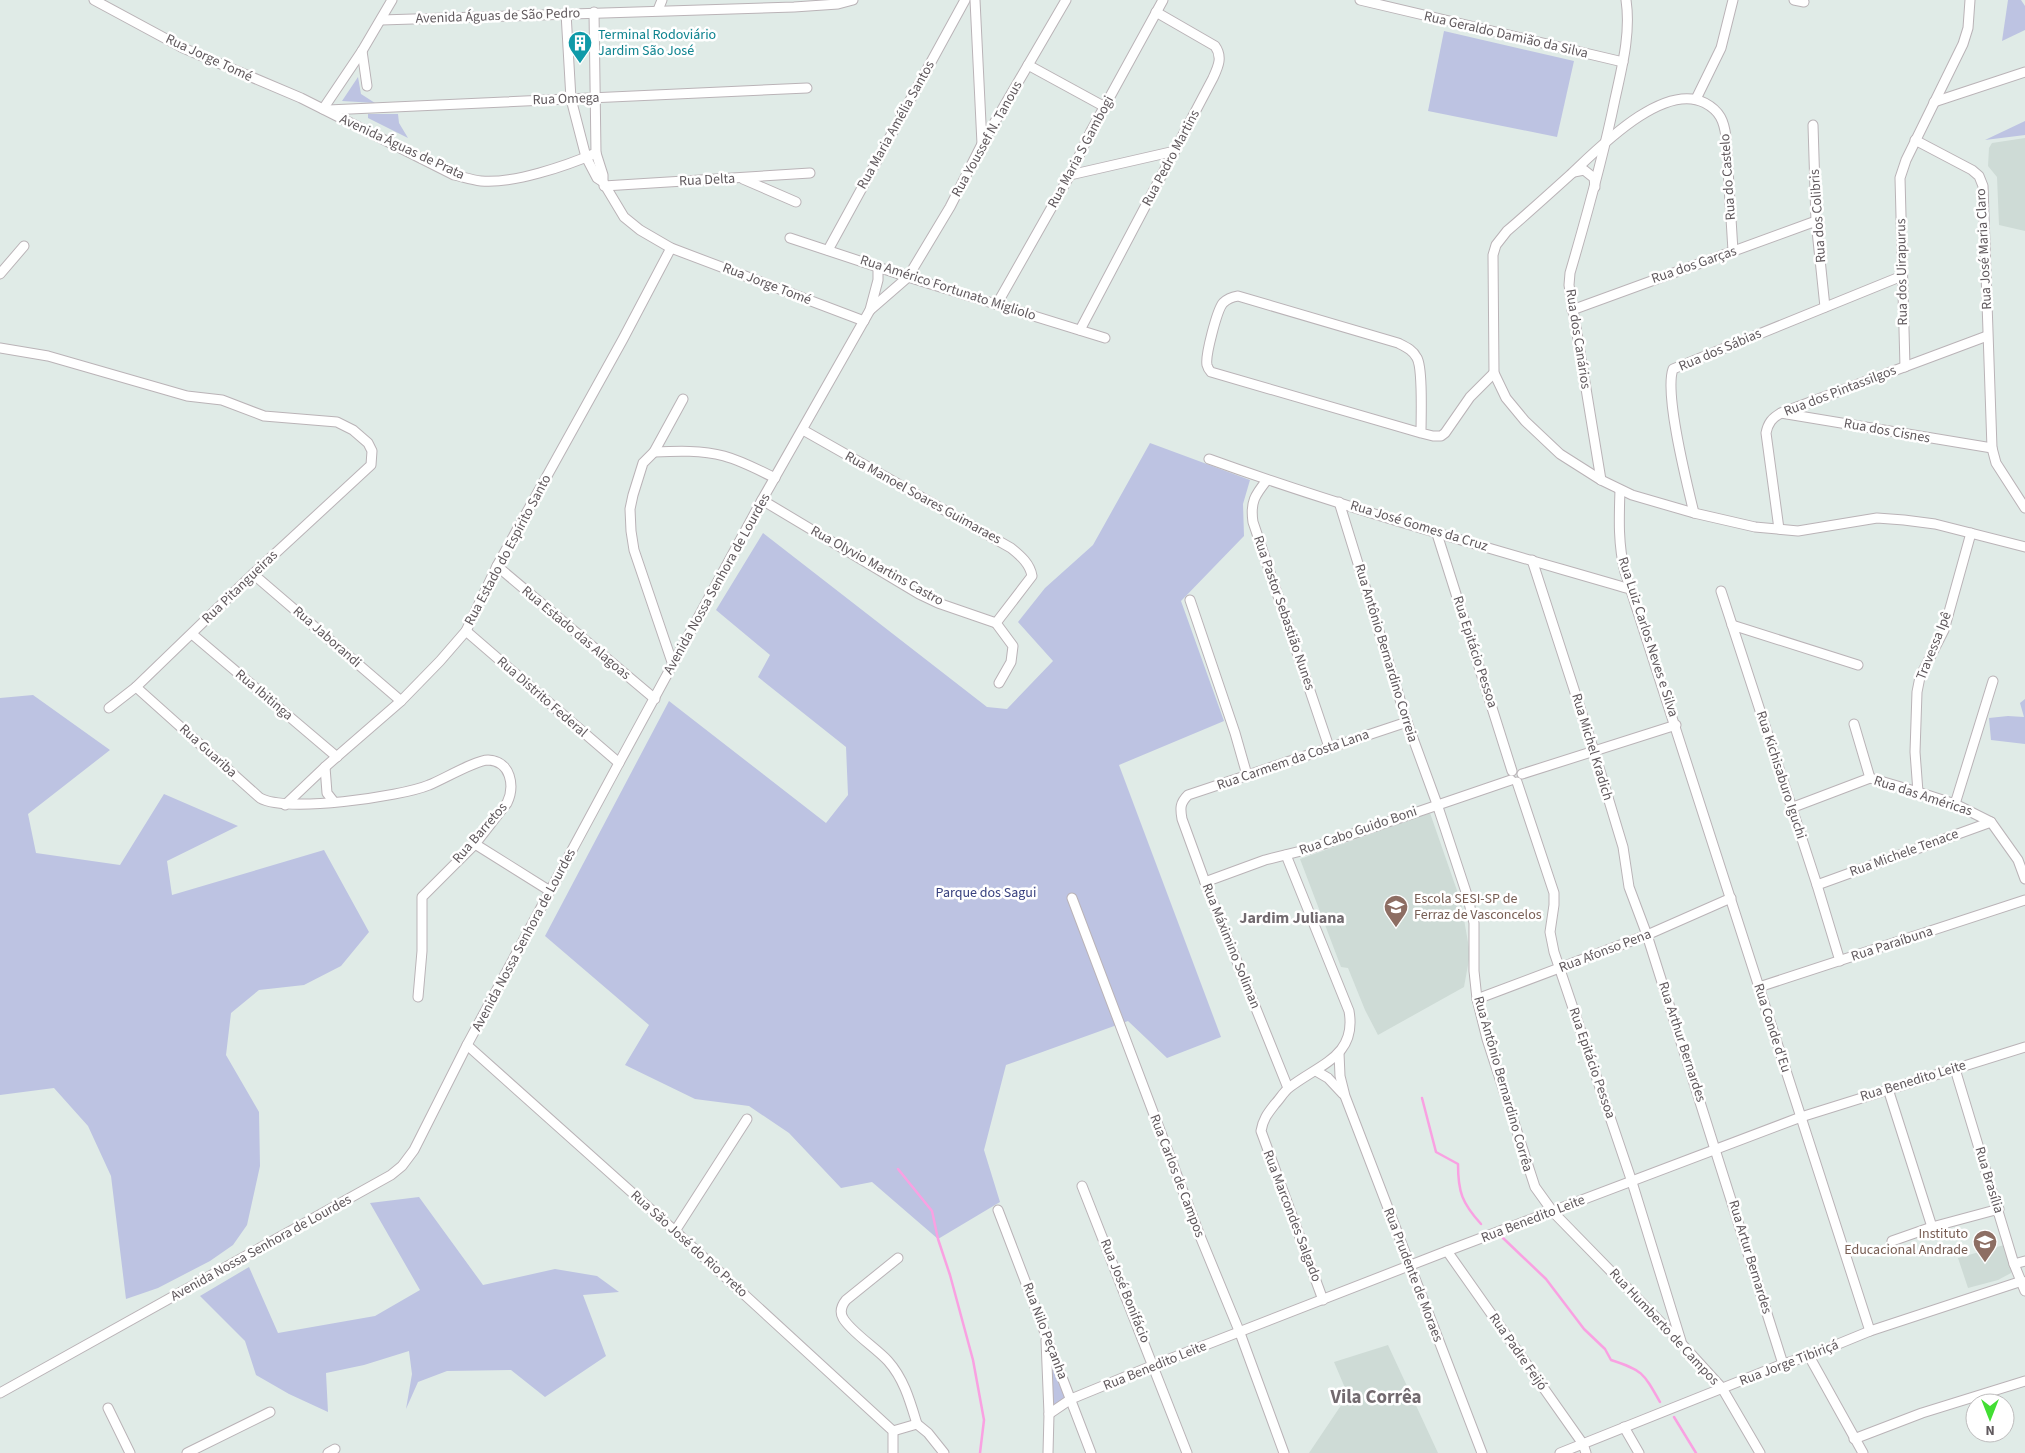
<svg xmlns="http://www.w3.org/2000/svg" width="2025" height="1453" font-family="'Source Sans 3',sans-serif">
<style>
.education{fill:#cedbd6}
.green{fill:#bdc3e2}
.lines{fill:none;stroke-linecap:round;stroke-linejoin:round}
.stream{stroke:#f9a1e2;stroke-width:2.5}
.street-casing{stroke:#bab3b7;stroke-width:11}
.street{stroke:#fff;stroke-width:9}
.labels{text-anchor:middle;dominant-baseline:central;stroke-width:5;stroke-linejoin:round;paint-order:stroke}
.street-label{font-size:14px;fill:#60595d;stroke:#fff}
.culture-label{font-size:14px;fill:#0d838f;stroke:#fff;text-anchor:start}
.park-label{font-size:14px;fill:#38417f;stroke:#fff}
.education-label{font-size:14px;fill:#785e54;stroke:#fff;text-anchor:start}
.quarter-label{font-size:16px;font-weight:bold;fill:#726a6f;stroke:#fff}
.district-label{font-size:19px;font-weight:bold;fill:#726a6f;stroke:#fff}
</style>
<rect width="100%" height="100%" fill="#e0ebe7"/>
<!-- education -->
<g class="education">
<path d="M2025,138v93l-26,-6 -2,-48 -9,-11 1,-18 3,-5z"/>
<path d="M1430,813l31,89 9,52 -6,33 -86,48 -13,-25 -17,-42 -7,-1 -41,-108z"/>
<path d="M2004,1245l8,22 -1,6 -13,7 -30,8 -10,-30z"/>
<path d="M1388,1345l50,108h-129l39,-58 -14,-33z"/>
</g>
<!-- green -->
<g class="green">
<path d="M2008,0h13l4,6v24l-23,11z"/>
<path d="M1444,31l130,30 -17,76 -129,-26z"/>
<path d="M358,77l3,17 14,9 -33,-2z"/>
<path d="M368,114h30l1,9 9,15 -40,-20z"/>
<path d="M2025,121v14l-40,5z"/>
<path d="M1150,443l100,37 -7,24 1,32 -63,65 43,120 -105,44 102,272 -54,21 -39,-37 -122,44 -22,85 16,52 -62,37 -66,-57 -31,6 -52,-55 -40,-27 -54,-7 -70,-34 24,-40 -104,-89 124,-235 157,122 22,-28 -2,-48 -88,-70 12,-22 -54,-45 47,-77 224,174 20,2 46,-48 -35,-39 27,-34 48,-43z"/>
<path d="M33,695l77,55 -82,64 8,39 84,12 44,-71 74,32 -71,35 5,34 152,-45 45,82 -28,34 -37,19 -45,5 -28,23 -5,42 33,57 1,54 -13,59 -14,20 -23,16 -52,27 -32,11 -15,-123 -23,-50 -34,-38 -54,7v-397z"/>
<path d="M2025,699v45l-34,-4 -2,-22 19,-2 16,1 -4,-14z"/>
<path d="M419,1197l64,88 72,-16 42,7 22,16 -36,3 23,61 -61,41 -34,-27 -64,1 -29,11 -12,27 6,-35 -3,-23 -45,14 -38,8 2,39 -39,-18 -33,-19 -11,-34 -45,-45 49,-29 29,66 97,-17 45,-26 -50,-87z"/>
<path d="M1046,1335l24,62 -19,10z"/>
</g>
<g class="lines">
<!-- stream -->
<g class="stream">
<path d="M1422,1098l14,54 22,12c0,28 4,39 23,60"/>
<path d="M898,1169l34,42 6,28 12,36 23,85 11,60 -4,33"/>
<path d="M1503,1238l43,41 38,50 21,20 6,11c31,10 32,12 49,42"/>
<path d="M1674,1417l22,36"/>
</g>
<defs>
<g id="street">
<path d="M94,0l89,48 118,50 153,77c9,2 18,5 27,6 32,3 85,-15 115,-28"/>
<path d="M975,0l7,144"/>
<path d="M1360,0l263,62"/>
<path d="M1794,0l10,2"/>
<path d="M658,10l4,-10"/>
<path d="M594,12l2,141 7,22v7"/>
<path d="M566,13l5,86 15,58 11,21 6,4 21,35 16,13 31,18 193,73"/>
<path d="M381,20l413,-13 44,-3 15,-4"/>
<path d="M362,51l5,35"/>
<path d="M1028,65l77,42"/>
<path d="M1696,99l25,-51 12,-48"/>
<path d="M1934,102l91,-30"/>
<path d="M323,109l39,-58 30,-51"/>
<path d="M328,110l479,-22"/>
<path d="M1813,125l3,96 9,86"/>
<path d="M1915,140l57,30 7,6 4,10 9,262 4,15 29,45"/>
<path d="M1574,172l10,-2 10,8 1,9"/>
<path d="M1070,175l105,-24"/>
<path d="M743,179l53,23"/>
<path d="M604,186l206,-13"/>
<path d="M790,238l118,39 197,61"/>
<path d="M828,250l137,-250"/>
<path d="M1733,251l-7,-114c-2,-16 -6,-26 -21,-34 -42,-22 -107,46 -135,72 -21,19 -42,38 -63,56l-11,14 -3,10 1,118 12,25 19,23 35,33 41,26 31,15 62,18 61,14 43,4 79,-13 27,2 31,4 90,23"/>
<path d="M0,274l24,-28"/>
<path d="M997,304l73,-129 20,-42 73,-133"/>
<path d="M870,310l38,-33 42,-70 32,-63 84,-144"/>
<path d="M1572,310l244,-89"/>
<path d="M1080,330l133,-252c5,-11 10,-21 2,-32l-59,-34"/>
<path d="M0,348l48,8 139,40 35,4 42,16 73,6 16,8 15,13 4,8 -1,14 -118,109 -117,113 -27,21"/>
<path d="M1905,367l-5,-189 6,-18 57,-116 5,-16 2,-28"/>
<path d="M1781,413l211,35"/>
<path d="M803,430l208,118c10,8 19,16 21,28l-36,47"/>
<path d="M1421,433c0,-15 2,-64 -4,-75 -4,-8 -11,-11 -19,-15l-160,-47c-6,1 -11,3 -15,7 -6,7 -18,53 -16,62 1,4 2,5 4,7l210,61 12,3h8l4,-3 25,-36 24,-24"/>
<path d="M654,452c23,-1 48,-2 70,4 18,5 35,14 51,22"/>
<path d="M1209,459c138,50 280,89 421,130"/>
<path d="M1267,480c-12,15 -17,22 -14,42l76,225"/>
<path d="M1601,480l-32,-195 1,-12c17,-58 33,-115 45,-174 7,-32 16,-66 11,-99"/>
<path d="M1620,490c-1,28 -2,55 5,82l245,759"/>
<path d="M762,500l157,94 19,9 58,20"/>
<path d="M1339,502l68,220 30,82 30,91 7,28v48l3,28 10,40 48,148 18,25 128,131 41,45 38,65"/>
<path d="M1694,513c-7,-29 -30,-119 -21,-144l229,-93"/>
<path d="M1779,529l-13,-96c2,-10 6,-15 15,-20l206,-77"/>
<path d="M1437,534l75,237"/>
<path d="M1532,560l62,191 29,96 6,40 18,48 136,429"/>
<path d="M497,566l158,133"/>
<path d="M253,574l148,127"/>
<path d="M1721,591l96,294 23,76"/>
<path d="M1190,600l45,133 12,42"/>
<path d="M996,623l17,23 -2,16 -12,21"/>
<path d="M1732,625l126,40"/>
<path d="M466,631l153,132"/>
<path d="M192,634l145,123"/>
<path d="M673,665l-39,-115 -3,-19 -1,-22 3,-14 10,-32 11,-11 29,-53"/>
<path d="M136,687l124,111c26,15 140,-1 169,-13 13,-5 47,-25 59,-25 23,1 27,26 19,43l-32,41 -53,53v54l-4,46"/>
<path d="M1854,724l16,54"/>
<path d="M325,767l2,26 7,9"/>
<path d="M1522,774l154,-49"/>
<path d="M1517,782l37,111v12l-4,27 4,20 78,230 49,159"/>
<path d="M1918,792l-3,-40 2,-60 3,-15 24,-47 27,-97"/>
<path d="M1955,804l38,-123"/>
<path d="M285,805l40,-38 76,-66 39,-40 26,-30 31,-65 126,-227 48,-91"/>
<path d="M1791,808l79,-30 48,14 37,12 36,18 27,38 7,19"/>
<path d="M475,844l75,47"/>
<path d="M1286,855l63,156c8,45 -29,53 -59,76 -6,4 -10,12 -15,17 -7,9 -12,15 -14,27l62,169"/>
<path d="M1205,882l60,-22 44,-11 202,-69"/>
<path d="M1817,885l174,-63"/>
<path d="M1072,898l128,338 40,97 44,120"/>
<path d="M1759,987l266,-87"/>
<path d="M1477,999l170,-64 84,-37"/>
<path d="M467,1045l208,186 218,200v22"/>
<path d="M1339,1053l1,23 5,20 137,357"/>
<path d="M1955,1069l59,195 11,27"/>
<path d="M1316,1071l12,7 15,16"/>
<path d="M1288,1088l-83,-206 -23,-63c-2,-11 -2,-16 6,-24l219,-73"/>
<path d="M1888,1089l44,138"/>
<path d="M1082,1186l105,267"/>
<path d="M998,1210l93,243"/>
<path d="M675,1231l72,-112"/>
<path d="M1892,1241l40,-14 67,-18"/>
<path d="M1447,1251l136,193 3,9"/>
<path d="M898,1258l-52,42c-4,5 -7,11 -3,18 7,13 33,30 45,43 16,18 22,40 29,63"/>
<path d="M2014,1264l11,-3"/>
<path d="M1046,1340l3,74 -1,39"/>
<path d="M1809,1356l54,97"/>
<path d="M0,1393l391,-218 11,-9 12,-16 53,-105 152,-282 143,-263 108,-190 8,-30v-14"/>
<path d="M108,1408l22,45"/>
<path d="M1049,1414l22,-15 83,-34 293,-114 354,-134 224,-70"/>
<path d="M1624,1427l15,26"/>
<path d="M893,1431l24,-7 11,9 16,20"/>
<path d="M1854,1439l68,-26 103,-32"/>
<path d="M187,1453l83,-41"/>
<path d="M328,1453l7,-4"/>
<path d="M1560,1453l223,-89 26,-8 61,-25 152,-50"/>
</g>
</defs>
<!-- street casing -->
<use href="#street" class="street-casing"/>
<!-- street -->
<use href="#street" class="street"/>
</g>
<!-- icons -->
<defs>
<symbol id="building-pin" viewBox="-11 -11 22 30"><path d="M0 17L-7.5 6A9.5 9.5 0 1 1 7.5 6Z" fill="#0f9aa8" stroke="#fff"/><path d="M-4-6H4V6H1V3H-1V6H-4ZM-2.5-4.3h1.7v1.8h-1.7ZM.8-4.3h1.7v1.8H.8ZM-2.5-1h1.7V.8h-1.7ZM.8-1h1.7V.8H.8Z" fill="#fff"/></symbol>
<symbol id="school-pin" viewBox="-11 -11 22 30"><path d="M0 17L-7.5 6A9.5 9.5 0 1 1 7.5 6Z" fill="#8d6e63" stroke="#fff"/><path d="M0-5L7-2L0 1L-7-2ZM-4 1L0 2.5L4 1V4Q0 6-4 4Z" fill="#fff"/></symbol>
</defs>
<g fill-rule="evenodd">
<use href="#building-pin" x="566" y="29" width="28" height="38"/>
<use href="#school-pin" x="1382" y="893" width="28" height="38"/>
<use href="#school-pin" x="1971" y="1228" width="28" height="38"/>
</g>
<g class="labels">
<!-- street labels -->
<g class="street-label">
<text transform="translate(498 16) rotate(-2)">Avenida Águas de São Pedro</text>
<text transform="translate(1506 35) rotate(13)">Rua Geraldo Damião da Silva</text>
<text transform="translate(209 58) rotate(25)">Rua Jorge Tomé</text>
<text transform="translate(566 99) rotate(-2)">Rua Omega</text>
<text transform="translate(896 125) rotate(-61)">Rua Maria Amélia Santos</text>
<text transform="translate(987 139) rotate(-61)">Rua Youssef N. Tanous</text>
<text transform="translate(402 147) rotate(25)">Avenida Águas de Prata</text>
<text transform="translate(1081 152) rotate(-62)">Rua Maria S Gambogi</text>
<text transform="translate(1171 158) rotate(-62)">Rua Pedro Martins</text>
<text transform="translate(1728 177) rotate(-94)">Rua do Castelo</text>
<text transform="translate(707 180) rotate(-3)">Rua Delta</text>
<text transform="translate(1818 216) rotate(-94)">Rua dos Colibris</text>
<text transform="translate(1984 249) rotate(-93)">Rua José Maria Claro</text>
<text transform="translate(1694 265) rotate(-19)">Rua dos Garças</text>
<text transform="translate(1902 272) rotate(-91)">Rua dos Uirapurus</text>
<text transform="translate(767 284) rotate(21)">Rua Jorge Tomé</text>
<text transform="translate(948 288) rotate(18)">Rua Américo Fortunato Migliolo</text>
<text transform="translate(1578 339) rotate(81)">Rua dos Canários</text>
<text transform="translate(1720 350) rotate(-23)">Rua dos Sábias</text>
<text transform="translate(1840 391) rotate(-21)">Rua dos Pintassilgos</text>
<text transform="translate(1887 431) rotate(10)">Rua dos Cisnes</text>
<text transform="translate(923 498) rotate(29)">Rua Manoel Soares Guimaraes</text>
<text transform="translate(1419 526) rotate(17)">Rua José Gomes da Cruz</text>
<text transform="translate(508 550) rotate(-62)">Rua Estado do Espírito Santo</text>
<text transform="translate(877 566) rotate(29)">Rua Olyvio Martins Castro</text>
<text transform="translate(717 584) rotate(-61)">Avenida Nossa Senhora de Lourdes</text>
<text transform="translate(240 587) rotate(-44)">Rua Pitangueiras</text>
<text transform="translate(1284 613) rotate(71)">Rua Pastor Sebastião Nunes</text>
<text transform="translate(576 633) rotate(40)">Rua Estado das Alagoas</text>
<text transform="translate(327 637) rotate(41)">Rua Jaborandi</text>
<text transform="translate(1648 637) rotate(72)">Rua Luiz Carlos Neves e Silva</text>
<text transform="translate(1934 646) rotate(-68)">Travessa Ipê</text>
<text transform="translate(1475 652) rotate(72)">Rua Epitácio Pessoa</text>
<text transform="translate(1386 653) rotate(73)">Rua Antônio Bernardino Correia</text>
<text transform="translate(264 695) rotate(40)">Rua Ibitinga</text>
<text transform="translate(542 697) rotate(41)">Rua Distrito Federal</text>
<text transform="translate(1592 747) rotate(73)">Rua Michel Kradich</text>
<text transform="translate(208 751) rotate(42)">Rua Guariba</text>
<text transform="translate(1293 760) rotate(-19)">Rua Carmem da Costa Lana</text>
<text transform="translate(1781 775) rotate(72)">Rua Kichisaburo Iguchi</text>
<text transform="translate(1923 796) rotate(18)">Rua das Américas</text>
<text transform="translate(1358 831) rotate(-19)">Rua Cabo Guido Boni</text>
<text transform="translate(480 833) rotate(-49)">Rua Barretos</text>
<text transform="translate(1904 853) rotate(-20)">Rua Michele Tenace</text>
<text transform="translate(524 940) rotate(-62)">Avenida Nossa Senhora de Lourdes</text>
<text transform="translate(1892 944) rotate(-18)">Rua Paraíbuna</text>
<text transform="translate(1231 946) rotate(68)">Rua Máximino Soliman</text>
<text transform="translate(1605 951) rotate(-21)">Rua Afonso Pena</text>
<text transform="translate(1772 1028) rotate(72)">Rua Conde d'Eu</text>
<text transform="translate(1682 1042) rotate(72)">Rua Arthur Bernardes</text>
<text transform="translate(1592 1063) rotate(71)">Rua Epitácio Pessoa</text>
<text transform="translate(1913 1081) rotate(-17)">Rua Benedito Leite</text>
<text transform="translate(1503 1084) rotate(74)">Rua Antônio Bernardino Corrêa</text>
<text transform="translate(1177 1176) rotate(69)">Rua Carlos de Campos</text>
<text transform="translate(1989 1180) rotate(73)">Rua Brasília</text>
<text transform="translate(1292 1216) rotate(69)">Rua Marcondes Salgado</text>
<text transform="translate(1533 1219) rotate(-21)">Rua Benedito Leite</text>
<text transform="translate(689 1244) rotate(42)">Rua São José do Rio Preto</text>
<text transform="translate(261 1248) rotate(-29)">Avenida Nossa Senhora de Lourdes</text>
<text transform="translate(1750 1257) rotate(73)">Rua Artur Bernardes</text>
<text transform="translate(1413 1275) rotate(69)">Rua Prudente de Moraes</text>
<text transform="translate(1125 1291) rotate(68)">Rua José Bonifácio</text>
<text transform="translate(1664 1327) rotate(47)">Rua Humberto de Campos</text>
<text transform="translate(1045 1331) rotate(69)">Rua Nilo Peçanha</text>
<text transform="translate(1518 1352) rotate(55)">Rua Padre Feijó</text>
<text transform="translate(1789 1363) rotate(-21)">Rua Jorge Tibiriçá</text>
<text transform="translate(1155 1366) rotate(-22)">Rua Benedito Leite</text>
</g>
<!-- culture labels -->
<g class="culture-label">
<text x="598" y="35">Terminal Rodoviário<tspan x="598" dy="16">Jardim São José</tspan></text>
</g>
<!-- park labels -->
<g class="park-label">
<text x="986" y="893">Parque dos Sagui</text>
</g>
<!-- education labels -->
<g class="education-label">
<text x="1414" y="899">Escola SESI-SP de<tspan x="1414" dy="16">Ferraz de Vasconcelos</tspan></text>
<text x="1968" y="1234" text-anchor="end">Instituto<tspan x="1968" dy="16">Educacional Andrade</tspan></text>
</g>
<!-- quarter labels -->
<g class="quarter-label">
<text x="1292" y="918">Jardim Juliana</text>
</g>
<!-- district labels -->
<g class="district-label">
<text x="1376" y="1397">Vila Corrêa</text>
</g>
</g>
<!-- north arrow -->
<g transform="translate(1990 1418) rotate(180)"><circle r="24" fill="#ffffff" stroke="#bfbdbe"/>
<path d="M0-4L9 19L0 12L-9 19Z" fill="#42de33"/>
<text y="-8" font-size="14" font-weight="bold" text-anchor="middle" fill="#60595d">N</text>
</g>
</svg>
